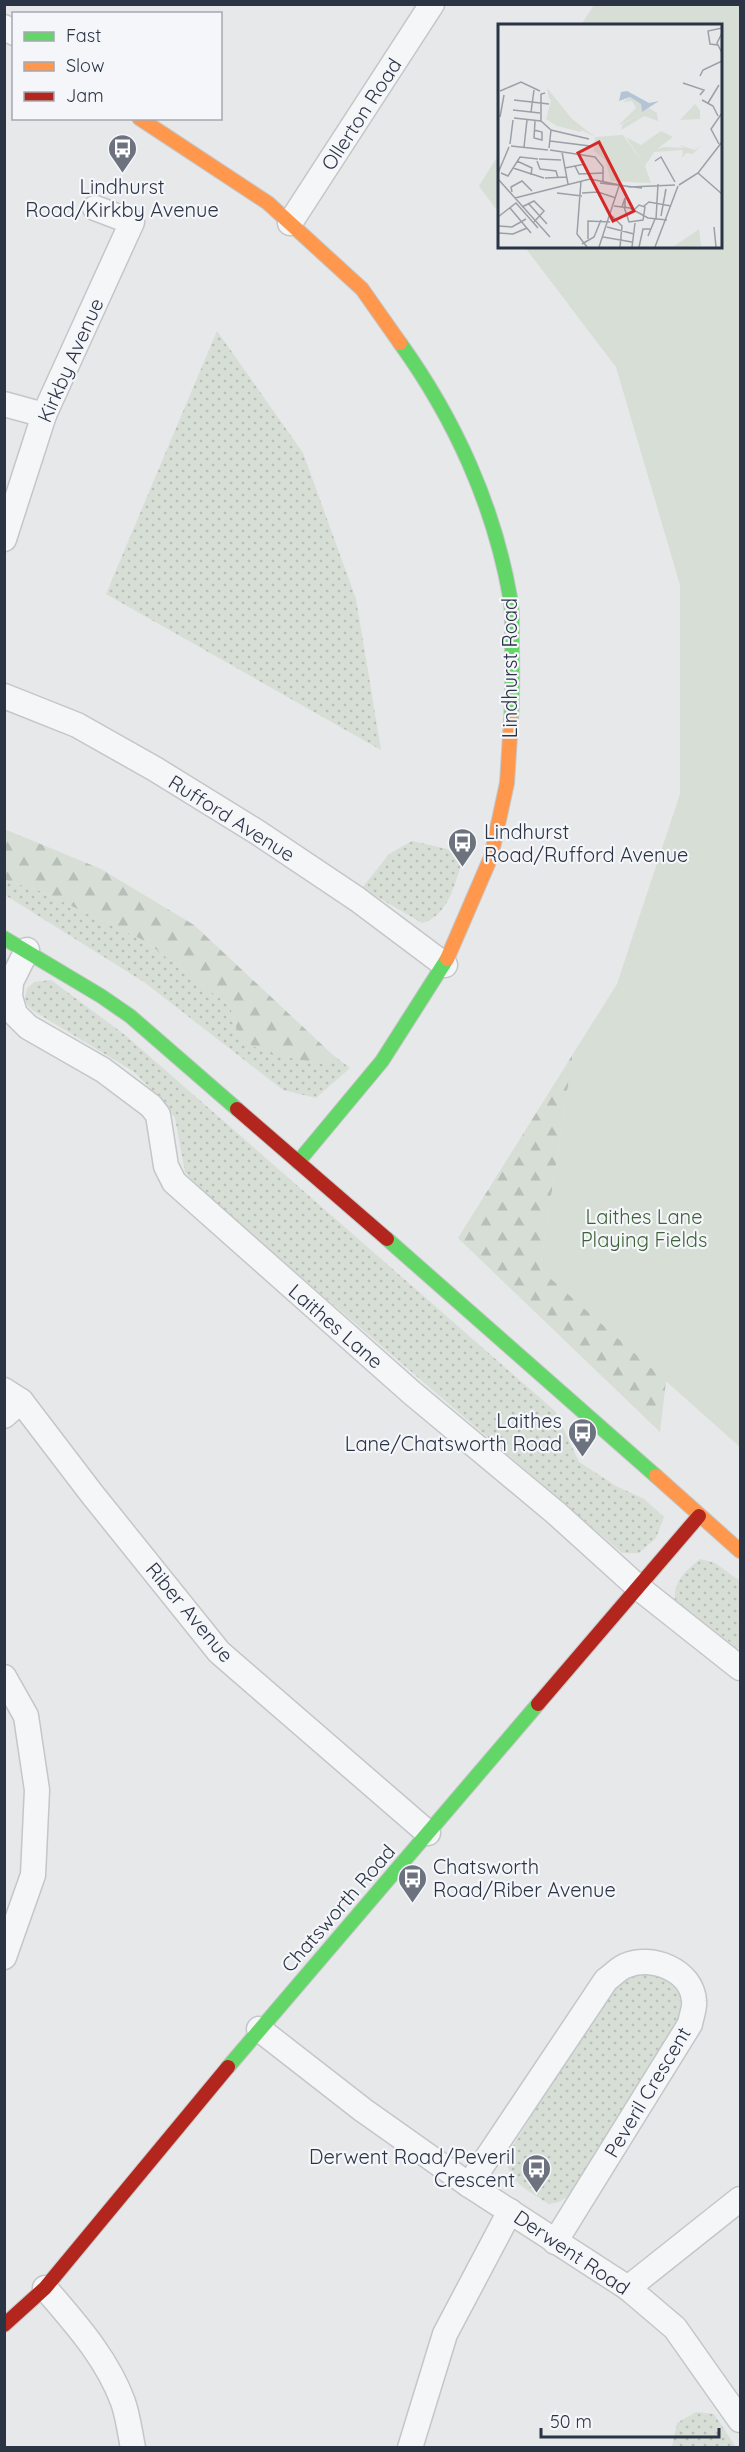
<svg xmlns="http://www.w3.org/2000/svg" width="745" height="2452" font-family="Quicksand,sans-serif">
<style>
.grass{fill:url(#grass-dots)}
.forest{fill:url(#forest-firs)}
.green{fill:#d6ded6}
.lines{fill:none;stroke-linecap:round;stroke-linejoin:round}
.street-casing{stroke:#c4c6c8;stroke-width:27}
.fast-casing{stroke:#c4c6c8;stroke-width:16}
.slow-casing{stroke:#c4c6c8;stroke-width:16}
.jam-casing{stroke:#c4c6c8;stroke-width:16}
.street{stroke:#f5f6f7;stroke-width:24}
.fast{stroke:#63d668;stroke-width:14}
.slow{stroke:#ff974d;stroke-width:14}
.jam{stroke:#b3261e;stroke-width:14}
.labels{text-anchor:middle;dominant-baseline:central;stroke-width:4.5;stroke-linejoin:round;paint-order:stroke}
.street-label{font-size:20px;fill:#2b3445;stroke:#f4f6f9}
.poi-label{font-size:20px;fill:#2b3445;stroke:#f4f6f9;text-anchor:start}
.park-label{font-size:20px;fill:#3f6138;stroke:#f4f6f9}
.inset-road{fill:none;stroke:#9ba0a8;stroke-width:1.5}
.view{fill:#d62828;fill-opacity:0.15;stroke:#d62828;stroke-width:3}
.inset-edge{fill:none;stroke:#2b3445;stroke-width:3}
</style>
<defs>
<pattern id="grass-dots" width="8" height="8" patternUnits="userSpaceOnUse" patternTransform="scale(1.5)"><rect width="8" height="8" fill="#d6ded6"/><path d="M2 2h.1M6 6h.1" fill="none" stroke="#b8bfb9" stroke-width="1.8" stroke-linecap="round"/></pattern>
<pattern id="forest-firs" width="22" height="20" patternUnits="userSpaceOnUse" patternTransform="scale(1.5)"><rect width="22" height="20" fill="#d6ded6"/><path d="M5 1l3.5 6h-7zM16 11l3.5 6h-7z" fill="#b8bfb9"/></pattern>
</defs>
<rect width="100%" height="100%" fill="#e6e8ea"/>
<!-- grass -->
<g class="grass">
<path d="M217,331l86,122 53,146 25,151 -275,-156z"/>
<path d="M412,841l53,12c-9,24 -14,62 -43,70l-60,-35 27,-34z"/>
<path d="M5,880l35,11 105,50 85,65 9,31 89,28 5,-10 17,13 -34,30 -33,-8 -139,-108 -139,-87z"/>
<path d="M51,980l74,55 430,376 24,51 37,24 28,13 20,18 -8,21 -17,15h-17l-424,-365 -13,-16 -10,-54 -13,-18 -29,-29 -101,-61 -8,-9 3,-12 7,-7z"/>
<path d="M700,1559l15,4 25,18v69l-65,-50c-2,-19 12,-30 25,-41z"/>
<path d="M647,1973c5,1 14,0 19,3 19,8 15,31 12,47l-106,171 -13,8 -10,2c-18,-12 -43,-23 -43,-47l103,-166 16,-15z"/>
<path d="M696,2412l18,2 22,33h-64l5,-24z"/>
</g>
<!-- forest -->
<g class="forest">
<path d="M4,829l97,40 93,56 139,130 -5,10 -64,-12 -25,-16 -9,-31 -85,-65 -105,-50 -35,-11z"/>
<path d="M573,1054l-33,215 126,112 -6,51 -202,-194z"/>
</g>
<!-- green -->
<g class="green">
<path d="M594,5h146v1442l-200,-178 33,-215 44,-70 63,-190v-209l-64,-218 -92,-121h196v-220l-139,-1z"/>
<path d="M499,154v59l-20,-27z"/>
</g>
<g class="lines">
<defs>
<g id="street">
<path d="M4,27l10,6"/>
<path d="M290,223l142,-219"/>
<path d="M4,404l40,11"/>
<path d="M4,539l40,-124 88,-193 -37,-14"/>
<path d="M4,696l73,29 78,44 102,63 100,67 88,66"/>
<path d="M27,950l-16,32 -1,15 5,17 13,13 75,43 48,36 7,9 8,51 8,16 238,211 144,120 83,75 101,80"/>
<path d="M4,1390l17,11 71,93 127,158 209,181"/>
<path d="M4,1416l17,-15"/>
<path d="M4,1677l22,39 11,74 -4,85 -29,82"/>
<path d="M259,2029l104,81 106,75 159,103 47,40 65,92"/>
<path d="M469,2185l137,-205c6,-4 12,-11 19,-14 26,-12 67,4 69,35 1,7 -3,16 -4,23l-135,218"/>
<path d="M45,2288c30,35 62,70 78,114 5,14 7,31 10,46"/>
<path d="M628,2288l112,-89"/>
<path d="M410,2448l35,-114 65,-123"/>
</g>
<g id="fast">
<path d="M400,343c54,75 94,162 110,254 3,13 2,27 2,41 0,27 1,55 -1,82"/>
<path d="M4,938l97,58 29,20 107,93"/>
<path d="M298,1162l84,-101 65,-102"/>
<path d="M387,1239l269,237"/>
<path d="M228,2067l310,-363"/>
</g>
<g id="slow">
<path d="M139,118l129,85 94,86 38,54"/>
<path d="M447,959l44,-102 16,-74 4,-63"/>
<path d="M656,1476l84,75"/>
</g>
<g id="jam">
<path d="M237,1109l150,130"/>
<path d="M538,1704l161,-188"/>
<path d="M4,2325l41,-37 183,-221"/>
</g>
</defs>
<!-- street casing -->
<use href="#street" class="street-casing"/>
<!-- fast casing -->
<use href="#fast" class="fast-casing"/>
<!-- slow casing -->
<use href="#slow" class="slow-casing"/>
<!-- jam casing -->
<use href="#jam" class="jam-casing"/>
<!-- street -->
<use href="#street" class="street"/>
<!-- fast -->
<use href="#fast" class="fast"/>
<!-- slow -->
<use href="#slow" class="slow"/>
<!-- jam -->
<use href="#jam" class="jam"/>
</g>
<!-- icons -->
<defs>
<symbol id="bus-pin" viewBox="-11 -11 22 30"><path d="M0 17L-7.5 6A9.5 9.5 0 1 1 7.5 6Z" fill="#6c737f" stroke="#f4f6f9"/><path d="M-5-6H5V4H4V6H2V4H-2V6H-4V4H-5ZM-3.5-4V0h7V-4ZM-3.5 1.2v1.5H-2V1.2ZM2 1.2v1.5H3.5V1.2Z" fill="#fff"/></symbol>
</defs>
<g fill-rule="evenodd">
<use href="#bus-pin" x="106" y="132" width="33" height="45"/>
<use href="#bus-pin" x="446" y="826" width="33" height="45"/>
<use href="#bus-pin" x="566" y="1416" width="33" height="45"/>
<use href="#bus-pin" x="396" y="1862" width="33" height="45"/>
<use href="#bus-pin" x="520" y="2152" width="33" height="45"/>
</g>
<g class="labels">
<!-- street labels -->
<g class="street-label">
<text transform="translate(361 114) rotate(-57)">Ollerton Road</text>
<text transform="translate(70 360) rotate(-66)">Kirkby Avenue</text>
<text transform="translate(509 668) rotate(-90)">Lindhurst Road</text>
<text transform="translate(232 818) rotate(32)">Rufford Avenue</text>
<text transform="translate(336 1326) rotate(41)">Laithes Lane</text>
<text transform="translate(190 1612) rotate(50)">Riber Avenue</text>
<text transform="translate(338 1908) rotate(-49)">Chatsworth Road</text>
<text transform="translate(647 2092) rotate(-59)">Peveril Crescent</text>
<text transform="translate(572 2252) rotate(34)">Derwent Road</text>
</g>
<!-- poi labels -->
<g class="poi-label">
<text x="122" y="186" text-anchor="middle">Lindhurst<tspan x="122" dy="23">Road/Kirkby Avenue</tspan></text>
<text x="484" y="831">Lindhurst<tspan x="484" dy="23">Road/Rufford Avenue</tspan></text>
<text x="562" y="1420" text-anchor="end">Laithes<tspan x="562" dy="23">Lane/Chatsworth Road</tspan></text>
<text x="433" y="1866">Chatsworth<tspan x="433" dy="23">Road/Riber Avenue</tspan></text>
<text x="515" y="2156" text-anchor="end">Derwent Road/Peveril<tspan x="515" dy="23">Crescent</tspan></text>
</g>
<!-- park labels -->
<g class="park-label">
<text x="644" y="1216">Laithes Lane<tspan x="644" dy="23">Playing Fields</tspan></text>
</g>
</g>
<!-- overview -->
<g transform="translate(498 24)">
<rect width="224" height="224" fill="#e6e8ea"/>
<path d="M201,205l2,17 -28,1z" fill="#d6ded6"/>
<path d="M49,64l25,31 23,18 -20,-10 -26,-29zM132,73l11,7 1,8 7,-4 8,5 1,8 -14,-5 -23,14 2,-6 18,-11 -23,13 18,-18 -4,-7 -9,1zM197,80l5,6v9l-20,1zM163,107l12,6 -16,12 7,-2 20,1 -5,-3 16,5 6,-5 -8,9 -7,-1 -4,5 1,-8 -29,2 -9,14 -19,-29 15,8z" fill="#d6ded6"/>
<path d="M54,73l29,33v2l-24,-6 -11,-7zM125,111l22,31 6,17 -40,-2 -6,-21 -11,-9 1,-14z" fill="#d6ded6"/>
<path d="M129,67l22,12 10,-2 -17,11 -1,-8 -11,-7 -11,4 2,-9z" fill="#b4c4d5"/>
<path class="inset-road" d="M224,9l-5,10 5,10M220,21l-8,-1 -2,-13 14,-3M202,52l3,-6 19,-9M185,59l21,7 -4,5M2,67l21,-9 19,9M16,76l35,4M204,76l11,6 5,10M210,79l11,-18M15,86l27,3M33,88l3,-22M2,93l4,-22M16,94l27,3 10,9 38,9M43,98v-28l4,-1M36,106l8,2v8l-8,-2 1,-17M52,117l40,5M12,120l3,-24M221,120l-8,-15 11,-16M13,122l37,4M26,123l3,-27M51,124l2,-18M52,126l45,7 8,10v14M64,128l6,32M41,135l22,1M19,137l15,7 -1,7M39,137l3,8 16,2 2,7M157,137l6,-4 14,25M77,142l4,8 25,-1M15,144l31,10M67,144l20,-4M0,149l11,-26M3,149l7,3 12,-19 18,2M200,149l24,21M47,154l22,-1M0,155l52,58M83,157l-4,53 10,13M102,159l42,5M181,161l19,-12 24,-31M14,168l-1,-5 11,-6 10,10M59,169l25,3M84,169l16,-1 18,6M17,174l75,-19 40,8 45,-2M30,179l19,21M116,182l16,2 18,10 19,2M146,182l5,-4 22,4M24,183l12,-6 10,10 -10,11M124,183l3,-9v9M126,183l5,15 14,-2 2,-13 -6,-2 -5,5M12,184l21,25M114,192l10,10 -2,21M163,192l5,-27 -1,4M0,193l18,-14 22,25M158,195l2,-35M0,202l14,1 14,-8M109,203l27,7M216,203l2,20M0,209l15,1 14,-6M150,212l7,-17M105,213l29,5M90,215v-18l22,1M142,219l-1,4 4,-18h8M84,220l12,-7 7,-17M101,223l20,-61M134,223l3,-24M157,223l23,-61"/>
<path class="view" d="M101,118l35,69 -21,10 -35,-68z"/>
<rect width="224" height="224" class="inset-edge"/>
</g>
<!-- border -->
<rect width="745" height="2452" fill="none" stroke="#2b3445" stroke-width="12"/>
<!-- legend -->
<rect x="12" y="12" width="210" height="108" fill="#f4f6f9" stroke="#a4a8b1" stroke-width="1.5"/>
<rect x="24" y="32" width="30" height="9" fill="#63d668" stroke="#a4a8b1" stroke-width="1.5"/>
<text x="66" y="42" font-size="18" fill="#2b3445">Fast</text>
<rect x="24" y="62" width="30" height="9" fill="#ff974d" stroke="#a4a8b1" stroke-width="1.5"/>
<text x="66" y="72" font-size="18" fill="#2b3445">Slow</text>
<rect x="24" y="92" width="30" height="9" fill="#b3261e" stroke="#a4a8b1" stroke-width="1.5"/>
<text x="66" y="102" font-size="18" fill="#2b3445">Jam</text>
<!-- scale -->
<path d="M541 2428v9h178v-9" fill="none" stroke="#2b3445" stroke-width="3"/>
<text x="550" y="2428" font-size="18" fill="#2b3445" stroke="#f4f6f9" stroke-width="4.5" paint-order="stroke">50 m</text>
</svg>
